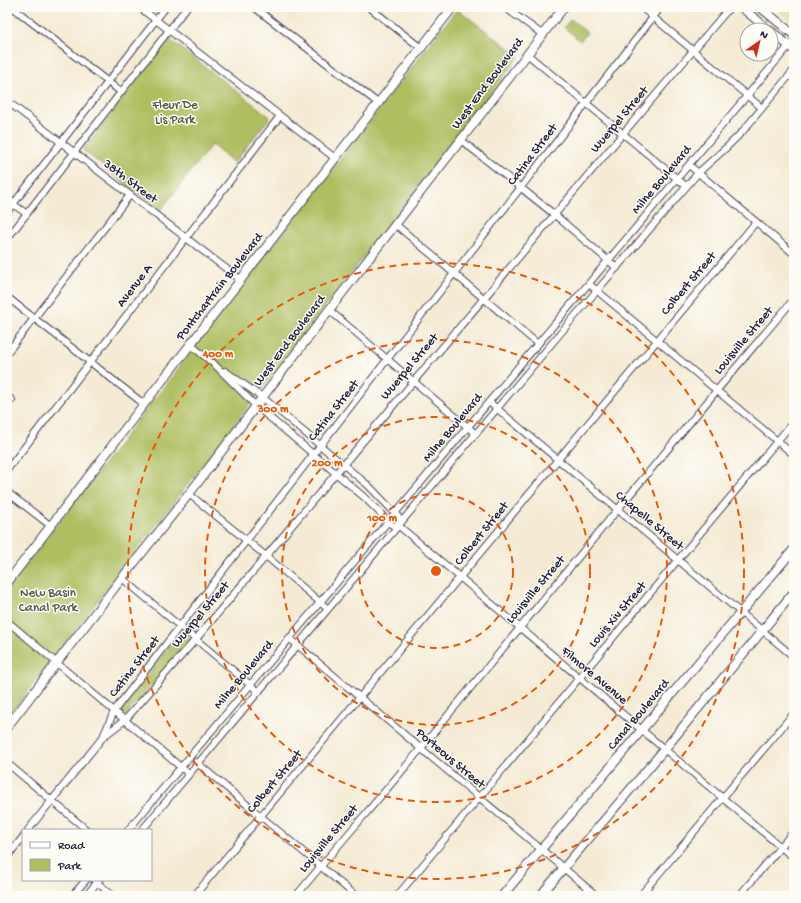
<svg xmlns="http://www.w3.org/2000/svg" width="801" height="903" font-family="'Gochi Hand',sans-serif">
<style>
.built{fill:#e8daba}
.green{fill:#afbe61;stroke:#68704e}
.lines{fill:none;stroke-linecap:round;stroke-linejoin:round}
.minor-casing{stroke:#424052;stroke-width:8}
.major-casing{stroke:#424052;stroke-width:10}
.minor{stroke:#fff;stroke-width:6}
.major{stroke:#fff;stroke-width:8}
.ring{fill:none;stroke:#e8590c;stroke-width:2;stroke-dasharray:7 5}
.labels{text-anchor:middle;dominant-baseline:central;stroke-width:3;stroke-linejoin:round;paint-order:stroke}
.street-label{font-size:13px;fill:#22223b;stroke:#fdfcf7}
.park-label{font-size:13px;fill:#535948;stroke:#fdfcf7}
.centre{fill:#e8590c;stroke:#fdfcf7;stroke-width:2}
.ring-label{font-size:12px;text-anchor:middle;font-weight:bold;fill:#e8590c;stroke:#fdfcf7;stroke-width:3;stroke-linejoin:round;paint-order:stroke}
</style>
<rect width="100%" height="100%" fill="#fdfcf7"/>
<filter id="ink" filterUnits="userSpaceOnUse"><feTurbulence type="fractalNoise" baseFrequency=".025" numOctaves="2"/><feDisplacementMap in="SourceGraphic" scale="8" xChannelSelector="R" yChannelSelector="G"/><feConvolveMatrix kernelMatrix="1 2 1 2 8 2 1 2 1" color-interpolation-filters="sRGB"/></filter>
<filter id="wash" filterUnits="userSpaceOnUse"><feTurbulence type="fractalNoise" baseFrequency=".012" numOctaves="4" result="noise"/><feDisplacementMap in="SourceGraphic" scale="16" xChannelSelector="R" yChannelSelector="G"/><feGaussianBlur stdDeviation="0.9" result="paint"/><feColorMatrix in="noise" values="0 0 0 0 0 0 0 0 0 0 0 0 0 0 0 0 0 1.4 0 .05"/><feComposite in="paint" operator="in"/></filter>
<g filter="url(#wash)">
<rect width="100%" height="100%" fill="#f5ebd5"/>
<!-- built -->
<path class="built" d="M773,7h21v18z"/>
<!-- green -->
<g class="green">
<path d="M457,9l62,47 -512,662v-129z"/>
<path d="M571,19l16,14 -7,8 -16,-14z"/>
<path d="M169,39l101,78 -36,46 -22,-19 -52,67 -77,-61z"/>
<path d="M181,631l10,8 -65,76 -6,-4z"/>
</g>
</g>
<g filter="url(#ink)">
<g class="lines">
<defs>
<g id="minor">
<path d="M12,7l109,85"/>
<path d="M139,7l196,151"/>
<path d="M254,7l124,96"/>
<path d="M369,7l52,41"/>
<path d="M506,7l1,2 35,25"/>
<path d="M641,7l121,101"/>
<path d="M527,54l159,132"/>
<path d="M7,101l234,179"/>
<path d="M461,140l94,75 62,53"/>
<path d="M689,165l105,89"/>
<path d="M7,200l20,14"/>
<path d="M7,212l159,-205"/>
<path d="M395,224l143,120"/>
<path d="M7,239l180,-232"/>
<path d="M589,284l205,171"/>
<path d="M7,297l137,107"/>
<path d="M329,310l147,124"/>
<path d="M191,345l23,19"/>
<path d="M7,353l123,-158"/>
<path d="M212,362l44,44 108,91 28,28 7,1 395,332"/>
<path d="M225,371l37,26 107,89 23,24 7,8v8"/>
<path d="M7,396l5,4"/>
<path d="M489,402l305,255"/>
<path d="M7,470l273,-354"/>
<path d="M7,492l44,34"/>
<path d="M189,494l77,62 62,53"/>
<path d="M122,578l137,114"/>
<path d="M7,621l182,153"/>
<path d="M289,638l308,258"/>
<path d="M104,736l21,-16 71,-81 534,-632"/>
<path d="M196,762l160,134"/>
<path d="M7,763l80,67"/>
<path d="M28,830l75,-93 11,-26 547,-704"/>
<path d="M128,830l666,-790"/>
<path d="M142,830l427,-507 129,-150 29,-26 15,-15 52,-62"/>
<path d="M7,857l16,-20"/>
<path d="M94,880l19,16"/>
<path d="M72,896l14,-16"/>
<path d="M86,896l13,-16"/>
<path d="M194,896l562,-674"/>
<path d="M296,896c41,-50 85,-99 126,-149 123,-150 246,-300 372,-448"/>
<path d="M397,896l397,-475"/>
<path d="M640,896l154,-183"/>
<path d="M739,896l55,-65"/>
</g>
<g id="major">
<path d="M741,7l28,23"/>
<path d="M760,7l34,28"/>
<path d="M771,31l23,19"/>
<path d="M7,583l137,-179 309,-397"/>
<path d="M7,727l115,-149 67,-84 140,-184 235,-303"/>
<path d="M502,896l292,-347"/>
<path d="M540,896l128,-151 126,-153"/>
</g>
</defs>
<!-- minor casing -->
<use href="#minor" class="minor-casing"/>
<!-- major casing -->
<use href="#major" class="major-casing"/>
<!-- minor -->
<use href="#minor" class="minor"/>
<!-- major -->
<use href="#major" class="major"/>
</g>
</g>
<!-- distance rings -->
<g class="ring">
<circle cx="436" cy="571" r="77"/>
<circle cx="436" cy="571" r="154"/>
<circle cx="436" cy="571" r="231"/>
<circle cx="436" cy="571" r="308"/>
</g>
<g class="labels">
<!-- street labels -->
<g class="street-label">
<text transform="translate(488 84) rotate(-53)">West End Boulevard</text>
<text transform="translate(620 120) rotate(-50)">Wuerpel Street</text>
<text transform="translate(533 155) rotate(-53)">Catina Street</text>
<text transform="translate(662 180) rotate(-50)">Milne Boulevard</text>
<text transform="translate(130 182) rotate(37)">38th Street</text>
<text transform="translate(689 284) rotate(-50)">Colbert Street</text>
<text transform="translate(135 286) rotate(-53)">Avenue A</text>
<text transform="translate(220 287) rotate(-52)">Pontchartrain Boulevard</text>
<text transform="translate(290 341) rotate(-53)">West End Boulevard</text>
<text transform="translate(744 341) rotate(-50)">Louisville Street</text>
<text transform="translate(410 367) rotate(-50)">Wuerpel Street</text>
<text transform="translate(334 411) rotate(-52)">Catina Street</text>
<text transform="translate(453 428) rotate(-50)">Milne Boulevard</text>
<text transform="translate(649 521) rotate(40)">Chapelle Street</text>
<text transform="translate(482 534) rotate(-51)">Colbert Street</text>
<text transform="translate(536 590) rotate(-50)">Louisville Street</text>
<text transform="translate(201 615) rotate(-50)">Wuerpel Street</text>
<text transform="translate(618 615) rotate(-50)">Louis Xiv Street</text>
<text transform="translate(135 667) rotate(-52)">Catina Street</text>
<text transform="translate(244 675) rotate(-50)">Milne Boulevard</text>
<text transform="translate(594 676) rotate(40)">Filmore Avenue</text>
<text transform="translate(639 715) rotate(-50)">Canal Boulevard</text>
<text transform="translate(450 759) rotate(40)">Porteous Street</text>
<text transform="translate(275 782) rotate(-50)">Colbert Street</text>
<text transform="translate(329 839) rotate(-50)">Louisville Street</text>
</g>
<!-- park labels -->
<g class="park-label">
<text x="175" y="105">Fleur De<tspan x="175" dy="15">Lis Park</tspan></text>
<text x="48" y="593">New Basin<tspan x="48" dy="15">Canal Park</tspan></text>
</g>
</g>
<circle cx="436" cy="571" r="6" class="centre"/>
<g class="ring-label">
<text x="218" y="357">400 m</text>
<text x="273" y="412">300 m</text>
<text x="327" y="466">200 m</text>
<text x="382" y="521">100 m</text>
</g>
<!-- margin -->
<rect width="801" height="903" fill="none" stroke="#fdfcf7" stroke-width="24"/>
<!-- legend -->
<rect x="22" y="829" width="130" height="52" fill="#fdfcf7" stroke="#a5a5ac"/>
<rect x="30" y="842" width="20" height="6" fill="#ffffff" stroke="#a5a5ac"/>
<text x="58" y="849" font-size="12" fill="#22223b">Road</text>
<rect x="30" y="859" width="20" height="12" fill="#afbe61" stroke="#a5a5ac"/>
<text x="58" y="869" font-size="12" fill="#22223b">Park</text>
<!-- north arrow -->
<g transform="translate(759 42) rotate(34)"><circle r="19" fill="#fdfcf7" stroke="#a5a5ac"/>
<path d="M0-3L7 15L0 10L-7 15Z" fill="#c8321e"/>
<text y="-6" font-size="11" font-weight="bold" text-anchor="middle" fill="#22223b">N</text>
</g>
</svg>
